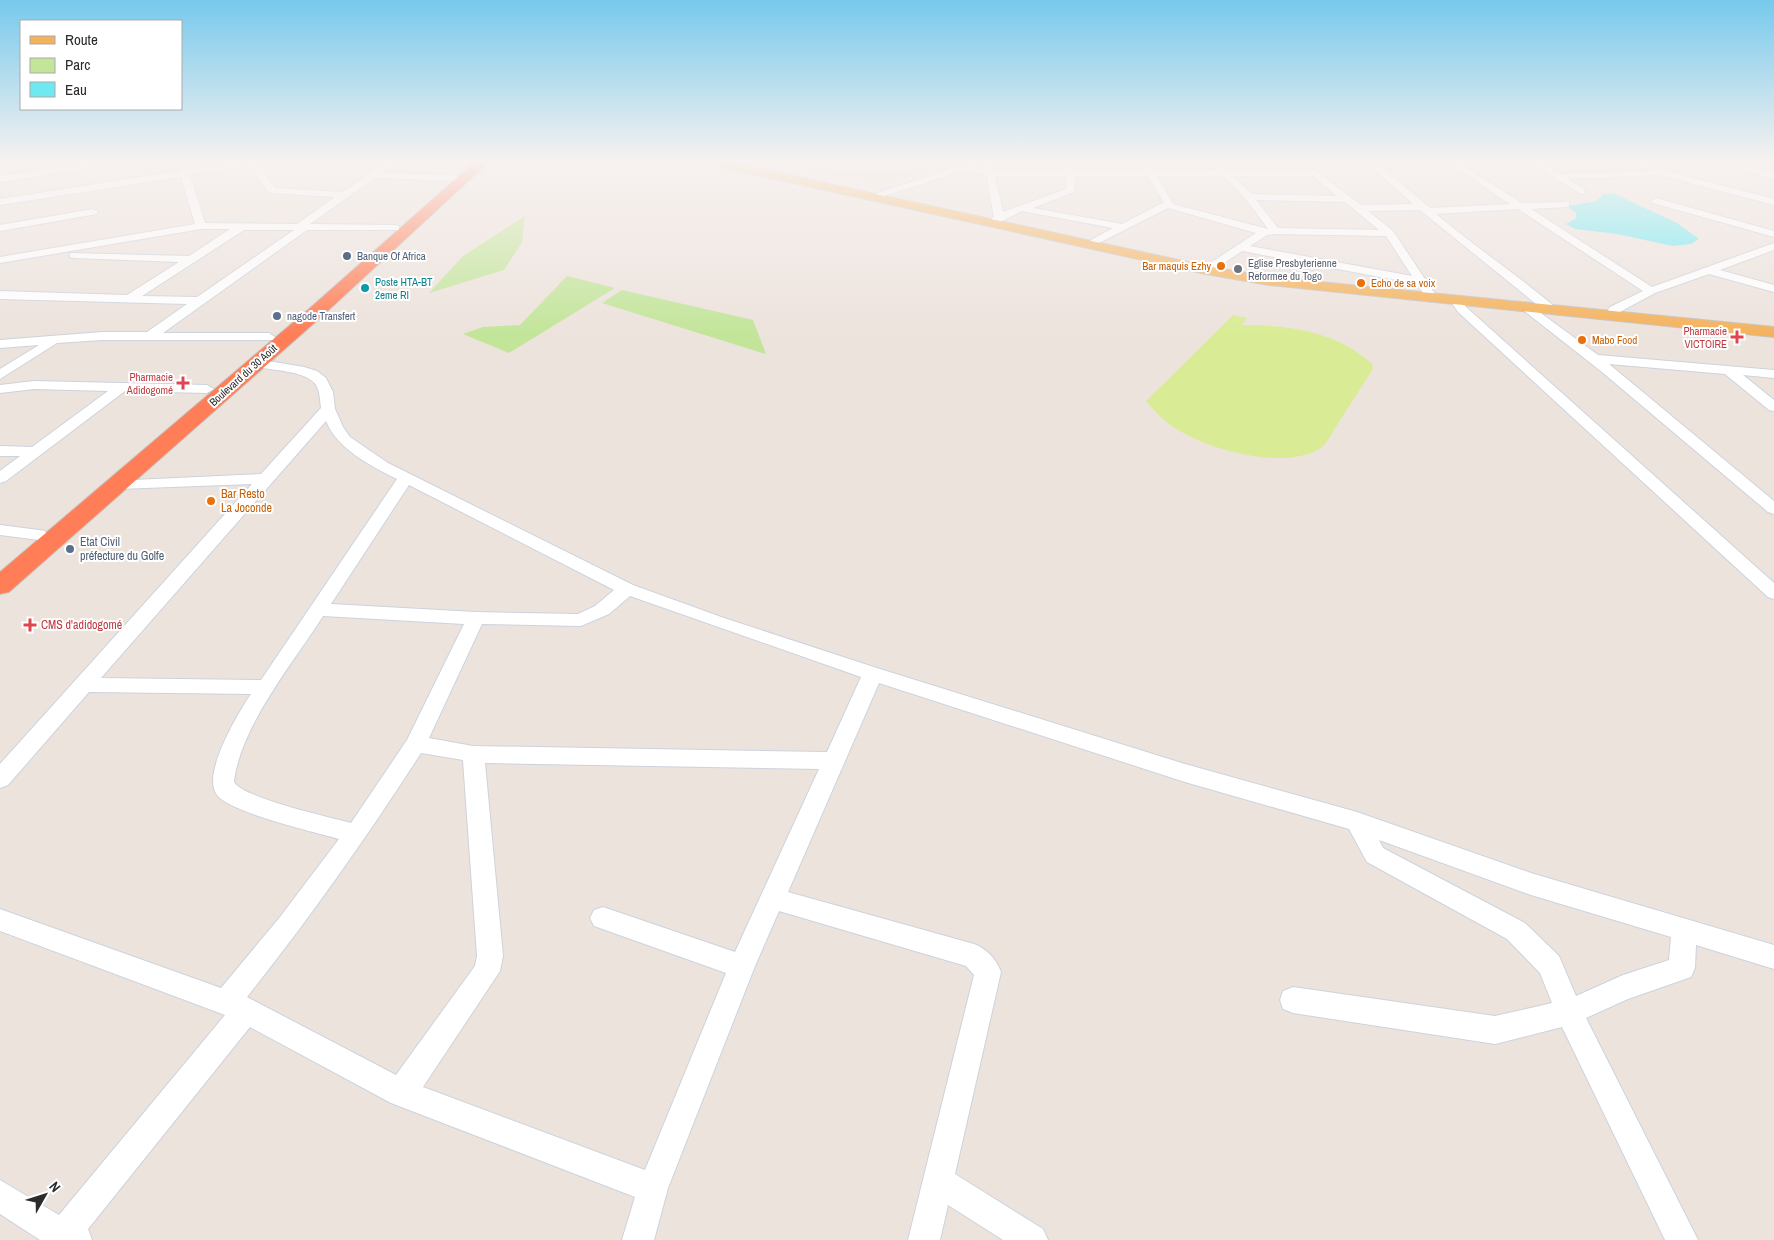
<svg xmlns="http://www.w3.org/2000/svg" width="1774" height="1240" font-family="'Archivo Narrow',sans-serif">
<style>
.education{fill:#efddcd}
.green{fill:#c2e599}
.pitch{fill:#d9ec95}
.water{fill:#6fe9f1}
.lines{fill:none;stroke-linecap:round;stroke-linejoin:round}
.minor-casing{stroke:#ccd3dd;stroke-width:2}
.major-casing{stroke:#c4c4c4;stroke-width:2}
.highway-casing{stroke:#c4c4c4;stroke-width:2}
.minor{fill:#fff;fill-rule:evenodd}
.major{fill:#f4b25c;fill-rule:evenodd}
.highway{fill:#ff7e57;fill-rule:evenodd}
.service-dot{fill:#5c6f8a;stroke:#fff;stroke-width:2}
.food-dot{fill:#e8710a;stroke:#fff;stroke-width:2}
.worship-dot{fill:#6b7280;stroke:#fff;stroke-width:2}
.culture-dot{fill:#0f9aa8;stroke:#fff;stroke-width:2}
.health-dot{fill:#e0444e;stroke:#fff;stroke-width:2}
.labels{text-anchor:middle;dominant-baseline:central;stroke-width:4;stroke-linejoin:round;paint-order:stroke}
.far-service-label{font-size:11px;fill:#4e5e75;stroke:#fff;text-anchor:start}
.far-worship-label{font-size:11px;fill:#5b616d;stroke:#fff;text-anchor:start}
.far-food-label{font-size:11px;fill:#c56008;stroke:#fff;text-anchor:start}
.far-culture-label{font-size:11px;fill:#0d838f;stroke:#fff;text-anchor:start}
.far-health-label{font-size:11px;fill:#be3a42;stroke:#fff;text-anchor:end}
.far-street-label{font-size:11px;fill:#2b2b2b;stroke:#fff}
.food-label{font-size:12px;fill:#c56008;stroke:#fff;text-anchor:start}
.service-label{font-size:12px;fill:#4e5e75;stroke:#fff;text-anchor:start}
.health-label{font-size:12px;fill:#be3a42;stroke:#fff;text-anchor:start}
</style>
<rect width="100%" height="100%" fill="#ede3dd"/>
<!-- education -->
<path class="education" d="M750,161h221v1l-91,23z"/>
<!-- green -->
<g class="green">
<path d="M525,216l-3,26 -18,28 -75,23 34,-37z"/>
<path d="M567,276l48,12 -106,65 -46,-19 20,-7 37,-2z"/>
<path d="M622,290l131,30 13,34 -164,-51z"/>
</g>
<!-- pitch -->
<path class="pitch" d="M1233,315l14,3 -5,7c46,0 95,6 130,39l1,5c-12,19 -25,38 -37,58 -4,5 -8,15 -13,19 -32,26 -111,5 -143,-15 -14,-8 -24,-18 -34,-30z"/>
<!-- water -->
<path class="water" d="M1613,193l64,30 22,16 -8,5 -18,2 -56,-12 -42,-5 -9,-5 10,-6v-5l-9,-7 30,-5 6,-7z"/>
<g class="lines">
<defs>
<g id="minor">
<path d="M177,161h9l2,9 58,-9h23l-11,4 17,23 68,4 44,-31h10l-14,12 72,2 5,3 -5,3 -80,-3 -65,46 85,1 4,1v4h-92l-144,103h106l6,4 -2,3h-171l-45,3 -57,36v-10l39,-24 -39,3v-8l102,-8h45l40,-28 -187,-5v-8l127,4 52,-33 -105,-4 -4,-1v-4l119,3 41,-27h-29l-201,34v-6l195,-33 -14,-47 -181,28v-6l180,-28zM250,166l19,27 66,4 -38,27 -92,-1 -15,-48zM244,230h50l-97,67 -55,-1z"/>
<path d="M974,161l4,3 -5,3 11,2 -3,-7 8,-1 4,9h71l-3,-9h6l6,9h71l-4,-5 5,-3 8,8h64l-2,-2 5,-3 7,5h88l46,35 52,-1 -48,-43h10l55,47 80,-4 -64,-43h10l66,42 47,-1v4l-3,1 -35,2 121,78 122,-44v7l-54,20 54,15v7l-65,-18 -54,19 -37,20h-8l-2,-3 2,-3 33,-16 -125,-82 -82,5c38,32 80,60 118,92l2,3 -2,3h-8l-126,-102 -52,1 25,20 42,63 -6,4 -4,-2 -8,-12 -175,-33 -27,18h-8v-4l49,-32 -88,-25 -73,37 -5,-3 1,-2 22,-12 -91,-17 -27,14h-8v-4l7,-4 -8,-42 -23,-4 -92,29 -8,-2zM995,176h71v13l-63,23zM1075,176h72l17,26 -42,22 -89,-16 41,-16zM1157,176h66l23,23 22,30 -95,-25zM1233,176h80l24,20 -85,-2zM1256,200l89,2 34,28 -101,-2zM1275,234l111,2 26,40 -162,-30 17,-11z"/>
<path d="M1527,161h11l21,13 91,-3 -18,-10h12l22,10 108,28v6l-114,-30 -92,4 16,10v4l-3,1z"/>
<path d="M1710,161h16l48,12v6z"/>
<path d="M88,163l3,1v4l-91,14v-6z"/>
<path d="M1656,198l118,33v6l-121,-34 -2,-2z"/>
<path d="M93,209l5,3 -1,2 -97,17v-6z"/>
<path d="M1456,296l4,1 6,10 308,276v16l-6,-2 -310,-285 -8,-12z"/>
<path d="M1527,303l71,52 176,15v8l-31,-3 31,25v11l-5,-1 -44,-36 -116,-10 165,137v13l-6,-2 -166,-140 -79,-62 -2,-3 2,-3z"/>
<path d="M256,359l48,8 13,4 9,7 7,14 2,17 8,18 7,10 38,26 245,122 91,33 156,51 305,95 172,48 174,61 243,72v24l-78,-24 -1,23 -4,9 -63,22 -42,19 112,222h-33l-103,-213 -67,17 -202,-31 -10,-4 -3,-9 3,-9 10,-4 202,29 57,-13 -12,-30 -33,-34 -140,-77 -18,-33 -164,-47 -306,-99 -91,209 186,52c13,5 22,15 27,28l-46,202 88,55 5,11h-45l-55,-35 -8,35h-32l66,-265 -8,-9 -187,-55 -24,55 -87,222 -14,52h-32l13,-43 -244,-94 -141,-76 -162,202 4,11h-52l-40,-26v-34l59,35 166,-200 -225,-84v-22l221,79 59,-71 59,-78c-25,-7 -108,-26 -122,-44 -16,-20 21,-82 34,-101l-162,-2 -81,93 -8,3v-24l252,-280 -134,5 -8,-5 2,-3 149,-7 60,-66c-1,-8 -1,-16 -5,-23 -9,-15 -48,-15 -65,-19l-2,-3 2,-3zM326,421c11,28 45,45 71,58l-136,201 -160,-2zM409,485l205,105 -19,16 -17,8 -102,-2 -145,-8zM630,596l231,81 -34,75 -354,-6 -44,-8 53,-114 99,2 28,-12zM323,616l141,8 -57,116 -56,83c-22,-6 -108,-25 -117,-41 6,-55 59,-119 89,-166zM421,753l42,7 14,196 -2,10 -79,109 -149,-78c62,-78 120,-160 174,-244zM485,763l334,6 -84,183 -132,-45 -9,3 -4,8 4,8 132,47 -81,197 -222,-83 77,-116 3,-15zM1379,840l152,55 140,42 -2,23 -46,15 -47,21 -17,-40 -34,-33 -142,-75z"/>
<path d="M34,381l173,4 7,4 -7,4 -82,-2 -119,90 -6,2v-12l20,-15h-20v-10l32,1 76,-56 -74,-2 -34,4v-8z"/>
<path d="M0,525l39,5 6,1 2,4 -2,4 -6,1 -39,-5z"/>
</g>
<path id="major" d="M701,161h23l482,105 63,11 505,50v10l-505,-52 -63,-11 -499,-110z"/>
<path id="highway" d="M476,161h14l-169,156 -312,275 -9,2v-22l309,-263z"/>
</defs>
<!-- minor casing -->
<use href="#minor" class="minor-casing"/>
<!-- major casing -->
<use href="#major" class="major-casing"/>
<!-- highway casing -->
<use href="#highway" class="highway-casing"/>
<!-- minor -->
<use href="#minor" class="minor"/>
<!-- major -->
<use href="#major" class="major"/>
<!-- highway -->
<use href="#highway" class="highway"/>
</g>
<!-- sky -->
<linearGradient id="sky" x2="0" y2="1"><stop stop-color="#77c9ec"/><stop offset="0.48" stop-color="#f7f2f0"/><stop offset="1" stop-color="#f7f2f0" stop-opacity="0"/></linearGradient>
<rect width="1774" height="335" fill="url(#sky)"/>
<!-- markers -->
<g class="service-dot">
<circle cx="347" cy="256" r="5"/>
<circle cx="277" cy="316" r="5"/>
<circle cx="70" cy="549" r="5"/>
</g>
<g class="food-dot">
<circle cx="1221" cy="266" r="5"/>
<circle cx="1361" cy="283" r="5"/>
<circle cx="1582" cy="340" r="5"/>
<circle cx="211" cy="501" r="5"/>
</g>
<circle class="worship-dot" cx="1238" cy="269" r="5"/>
<circle class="culture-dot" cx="365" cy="288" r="5"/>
<g class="health-dot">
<path d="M1734.5 329.5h5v5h5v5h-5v5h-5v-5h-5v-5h5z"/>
<path d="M180.5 375.5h5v5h5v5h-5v5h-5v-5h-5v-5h5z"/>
<path d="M27.5 617.5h5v5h5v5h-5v5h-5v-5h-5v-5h5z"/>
</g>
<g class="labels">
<!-- far-service labels -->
<g class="far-service-label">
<text x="357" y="256">Banque Of Africa</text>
<text x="287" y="316">nagode Transfert</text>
</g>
<!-- far-worship labels -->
<g class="far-worship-label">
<text x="1248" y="263">Eglise Presbyterienne<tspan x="1248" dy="13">Reformee du Togo</tspan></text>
</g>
<!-- far-food labels -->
<g class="far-food-label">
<text x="1211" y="266" text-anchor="end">Bar maquis Ezhy</text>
<text x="1371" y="283">Echo de sa voix</text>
<text x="1592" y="340">Mabo Food</text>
</g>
<!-- far-culture labels -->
<g class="far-culture-label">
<text x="375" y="282">Poste HTA-BT<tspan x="375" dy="13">2eme RI</tspan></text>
</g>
<!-- far-health labels -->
<g class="far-health-label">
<text x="1727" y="331">Pharmacie<tspan x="1727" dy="13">VICTOIRE</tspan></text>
<text x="173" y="377">Pharmacie<tspan x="173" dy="13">Adidogomé</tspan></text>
</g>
<!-- far-street labels -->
<g class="far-street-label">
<text transform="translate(243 375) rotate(-42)">Boulevard du 30 Août</text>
</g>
<!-- food labels -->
<g class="food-label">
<text x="221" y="494">Bar Resto<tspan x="221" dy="14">La Joconde</tspan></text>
</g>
<!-- service labels -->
<g class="service-label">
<text x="80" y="542">Etat Civil<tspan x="80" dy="14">préfecture du Golfe</tspan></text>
</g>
<!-- health labels -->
<g class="health-label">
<text x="41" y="625">CMS d'adidogomé</text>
</g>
</g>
<!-- legend -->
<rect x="20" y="20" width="162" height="90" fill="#ffffff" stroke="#aaaaaa"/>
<rect x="30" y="36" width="25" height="8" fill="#f4b25c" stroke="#aaaaaa"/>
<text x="65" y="45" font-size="15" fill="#2b2b2b">Route</text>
<rect x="30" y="58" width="25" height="15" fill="#c2e599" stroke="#aaaaaa"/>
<text x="65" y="70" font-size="15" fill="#2b2b2b">Parc</text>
<rect x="30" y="82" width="25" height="15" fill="#6fe9f1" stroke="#aaaaaa"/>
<text x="65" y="95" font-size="15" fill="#2b2b2b">Eau</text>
<!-- north arrow -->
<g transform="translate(45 1195) rotate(51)" stroke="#ffffff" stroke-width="4" paint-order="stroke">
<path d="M0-4L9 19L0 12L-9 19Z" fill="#2b2b2b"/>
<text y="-8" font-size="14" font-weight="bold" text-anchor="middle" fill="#2b2b2b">N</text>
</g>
</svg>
